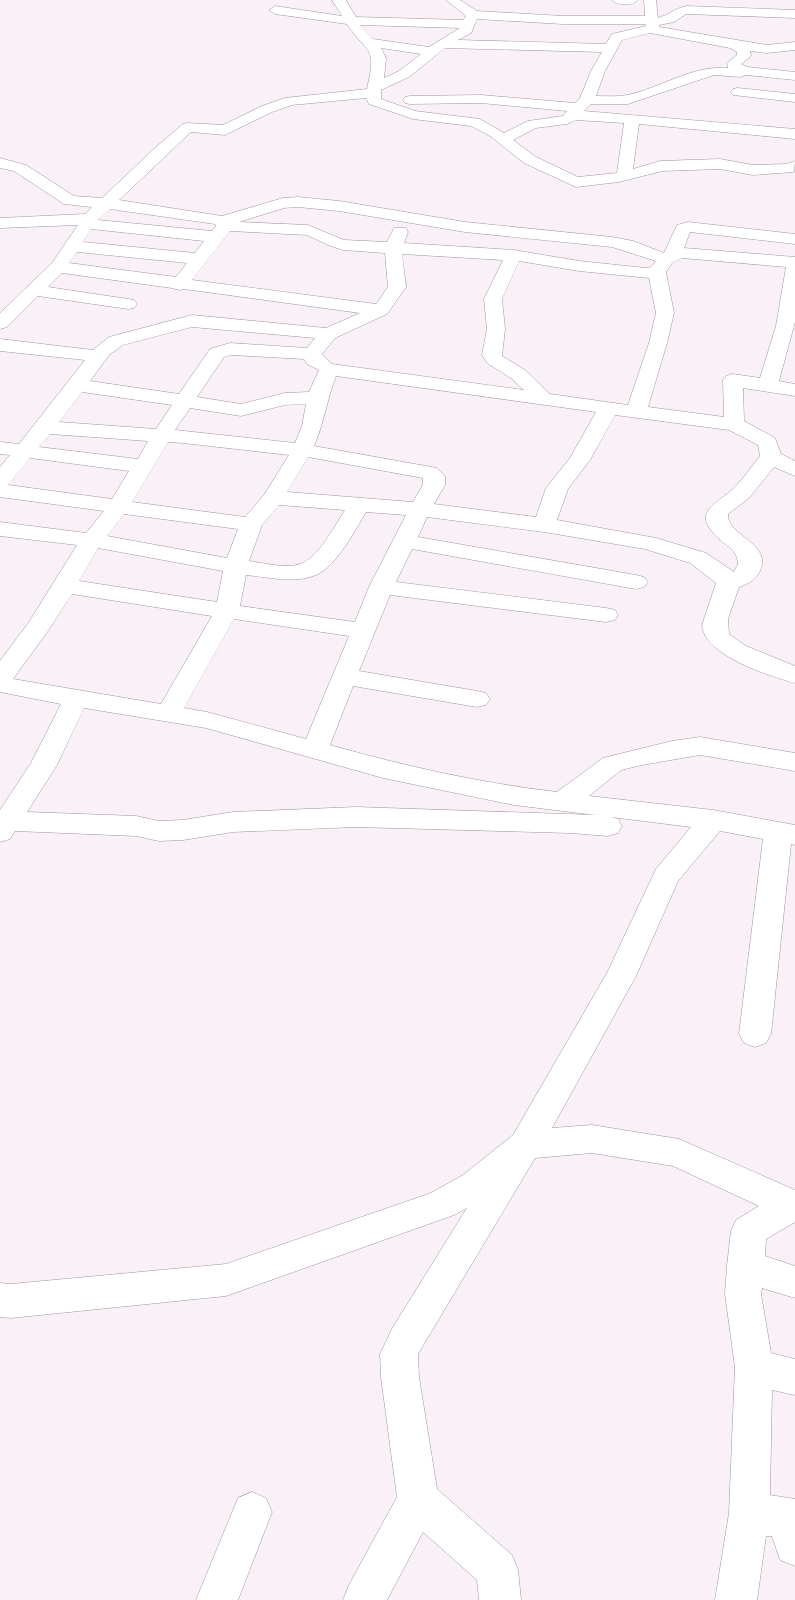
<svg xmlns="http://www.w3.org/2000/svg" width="795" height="1600" font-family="Karla,sans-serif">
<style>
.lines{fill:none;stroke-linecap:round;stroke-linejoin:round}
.minor-casing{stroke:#9e959b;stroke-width:1}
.minor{fill:#fff;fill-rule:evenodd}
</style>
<rect width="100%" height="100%" fill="#faf1f8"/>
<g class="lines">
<defs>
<g id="minor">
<path d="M332,0h14l10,17 107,3 3,-4 -20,-16h14l17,11 86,5h82l-1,-16h12l2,18c10,-3 16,-9 28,-12l109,4v8l-109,-4 -12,8 -15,3v2l108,18 28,-3v8l-28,3 -17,-2 1,5 -10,8 6,3 48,5v8l-49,-5 -6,2 -26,-2 -86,29h-37l-7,7 211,18v10l-156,-15 -6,45 27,-8 60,-2 33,6 33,-1 9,-3 -1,11 -41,3 -33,-6 -58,2 -43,11 -43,5 -52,-24 -34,-27 -19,-10 -58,-7 -44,-15 -3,-6 -74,7 -20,7 -47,23 -34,-3 -72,68 103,16 61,-18 15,-1 41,4 126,21 147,15 21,4 31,12 13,-28 11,-3 107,12v10l-105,-12 -6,16 111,9v65l-16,59 16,3v12l-52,-8 1,33 31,17 6,16 14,7v15l-21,-9 -25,31 -21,16c-2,22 45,29 32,57 -5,9 -12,13 -21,16l-11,32 1,15 17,12 49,20v17c-25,-7 -91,-27 -93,-58l14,-42 -26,-20 -45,-14 -101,-17 -117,-15 -9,20 218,38 8,2 4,5 -4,5 -8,2 -224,-40 -16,33 210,26 9,2 3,5 -3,5 -9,2 -216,-27 -31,76 118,20 9,2 4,6 -4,6 -9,2 -124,-21 -23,59c74,21 150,38 227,47l46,-34 69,-17 28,-4 95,16v18l-95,-16 -58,10 -21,5 -32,26 124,14 82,15v20l-4,-1 -20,190 -5,9 -11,4 -11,-4 -5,-9 24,-195 -43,-8 -42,50 -42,95 -84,152 40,-3 87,14 116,51v32l-29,17 -1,17 30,10v32l-33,-10 -1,6 10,59 24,6v36l-23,-5 -2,105 25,4v67l-15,-6 -8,-24h-6l-9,64h-42l14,-87 6,-146 -10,-73 2,-28 4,-35 5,-11 23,-14 -86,-40 -81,-13 -57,5 -117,196 1,23 18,112 75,66 6,15 3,30h-42l-2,-20 -54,-48 -36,68h-44l6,-15 48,-88 -16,-120 -1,-23 13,-27 74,-119 -13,7 -228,81 -215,22 -11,-1v-34l11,1 215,-20 205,-71 32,-18 50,-40 94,-162 49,-104 35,-42 -80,-10 7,2 4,7 -4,7 -10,3 -38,-3 -214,-6 -123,5 -50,8 -24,1 -23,-5 -121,-5 -5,8 -10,3v-32l31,-47 30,-59 -61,-12v-31l29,-39 48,-77 -77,-9v-14l86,11 18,-22 -104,-14v-30l10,-12 -10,-1v-12l19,2 66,-84 -85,-9v-12l93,11 16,-13 83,-22 134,13 34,-15 -176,-24 -5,1 -7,-2 -110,-15 -14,14 80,12 6,1 3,4 -3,4 -6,1 -90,-13 -31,31 -7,2v-16l52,-50 26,-38 -78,3v-10l85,-4 7,-7 -28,-3 -50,-33 -14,-3v-10l26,7 48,31 28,2 54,-51 27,-23 5,-1 35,2 39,-19 23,-8 82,-9c10,-45 2,-32 -20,-65l-72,-10 -6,-4 6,-4 67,10zM477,19l86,5h82l1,2 -34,8 -6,10 -148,-4 13,-7zM360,25l100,3 -31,19 -56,-8zM650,33l80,15 7,4v3l-10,8 1,5c-36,-3 -67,20 -101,27 -9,2 -21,1 -31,1l9,-25 17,-31zM381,48l40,6 -22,17 -15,7 2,-20zM445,48l157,4 -11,19 -11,27 -5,5 -94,-8 -71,1 -5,1 -2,3 2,3 5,1 71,-1 86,8 -4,5 -35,5 -24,12 -24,-14 -65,-8 -34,-12v-9l28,-13zM576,120l48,3 -7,50 -39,4 -42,-20 -23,-17 23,-12 31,-4zM298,207l41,4 126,21 147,15 44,14 -5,6 -5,1 -67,-7 -65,-11 -110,-7 4,-11 -2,-4h-12l-7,14 -43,-2 -36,-15 -69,-3 45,-14zM110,209l105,15 1,2 -4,5 -114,-11zM91,229l113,12 -9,12 -112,-11zM230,231l77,4 21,10 15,5 42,3 3,34 -12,17 -184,-24zM77,252l110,11 -11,14 -107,-14zM402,254l101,6 -19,39 3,30 -5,26 5,8 24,15 13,12 -192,-26 -10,-10 13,-16 52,-24 19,-27zM682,258l104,9 -10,59 -16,52 -27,-4 -7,2 -3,4 1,37 -76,-10 19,-64 7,-30 -8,-41 6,-9zM519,261l60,10 70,7 7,35 -7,30 -21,62 -78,-11 -25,-24 -23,-14 3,-27 -3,-30zM192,327l123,11 -8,10 -77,-5 -20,6 -31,45 -89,-13 19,-26 14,-10zM231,355l73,4 3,5 12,6 -10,22 -24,1 -44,11 -44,-7 27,-40zM336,376l260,36 -26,46 -24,30 -10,29 -102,-13 11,-19v-9l-8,-8 -123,-22c10,-23 13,-47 22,-70zM82,392l90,13 -16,24 -97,-7zM306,404l-4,22 -7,17 -120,-13 15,-22 51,8 44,-11zM615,415l114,15 29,15 2,11c-9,11 -17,23 -27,33 -18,16 -42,23 -15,49 10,9 19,12 20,26l-4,8 -28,-19 -50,-15 -99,-18 11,-31 22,-29zM50,434l98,7 -10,18 -99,-12zM168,442l15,1 106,12 -25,40 -19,22 -113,-15zM308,457l115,21v7l-10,17 -126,-10zM30,458l99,13 -17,28 -104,-14zM279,505l66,5c-10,15 -27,49 -45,54 -14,5 -36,-1 -51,-3l13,-36zM366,512l40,3 -37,72 -14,35 -115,-16 6,-31c21,2 49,9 70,0 21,-9 39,-45 50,-63zM124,514l114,15 -11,29 -120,-22zM98,548l125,23 -6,31 -138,-21zM72,594l140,22 -51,88 -148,-25 35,-48zM234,619l115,17 -43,103 -99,-27 -23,-4zM84,708l122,20 177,50 131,27 82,10 -240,-8 -123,5 -50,8 -24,1 -23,-5 -109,-4 30,-47z"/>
<path d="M612,0h26c-5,6 -21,6 -26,0z"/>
<path d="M738,88l57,6v8l-62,-7 -2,-3 2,-3z"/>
<path d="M252,1492l14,6 6,14 -34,88h-42l42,-102z"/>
</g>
</defs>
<!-- minor casing -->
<use href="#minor" class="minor-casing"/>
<!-- minor -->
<use href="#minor" class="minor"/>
</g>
</svg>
